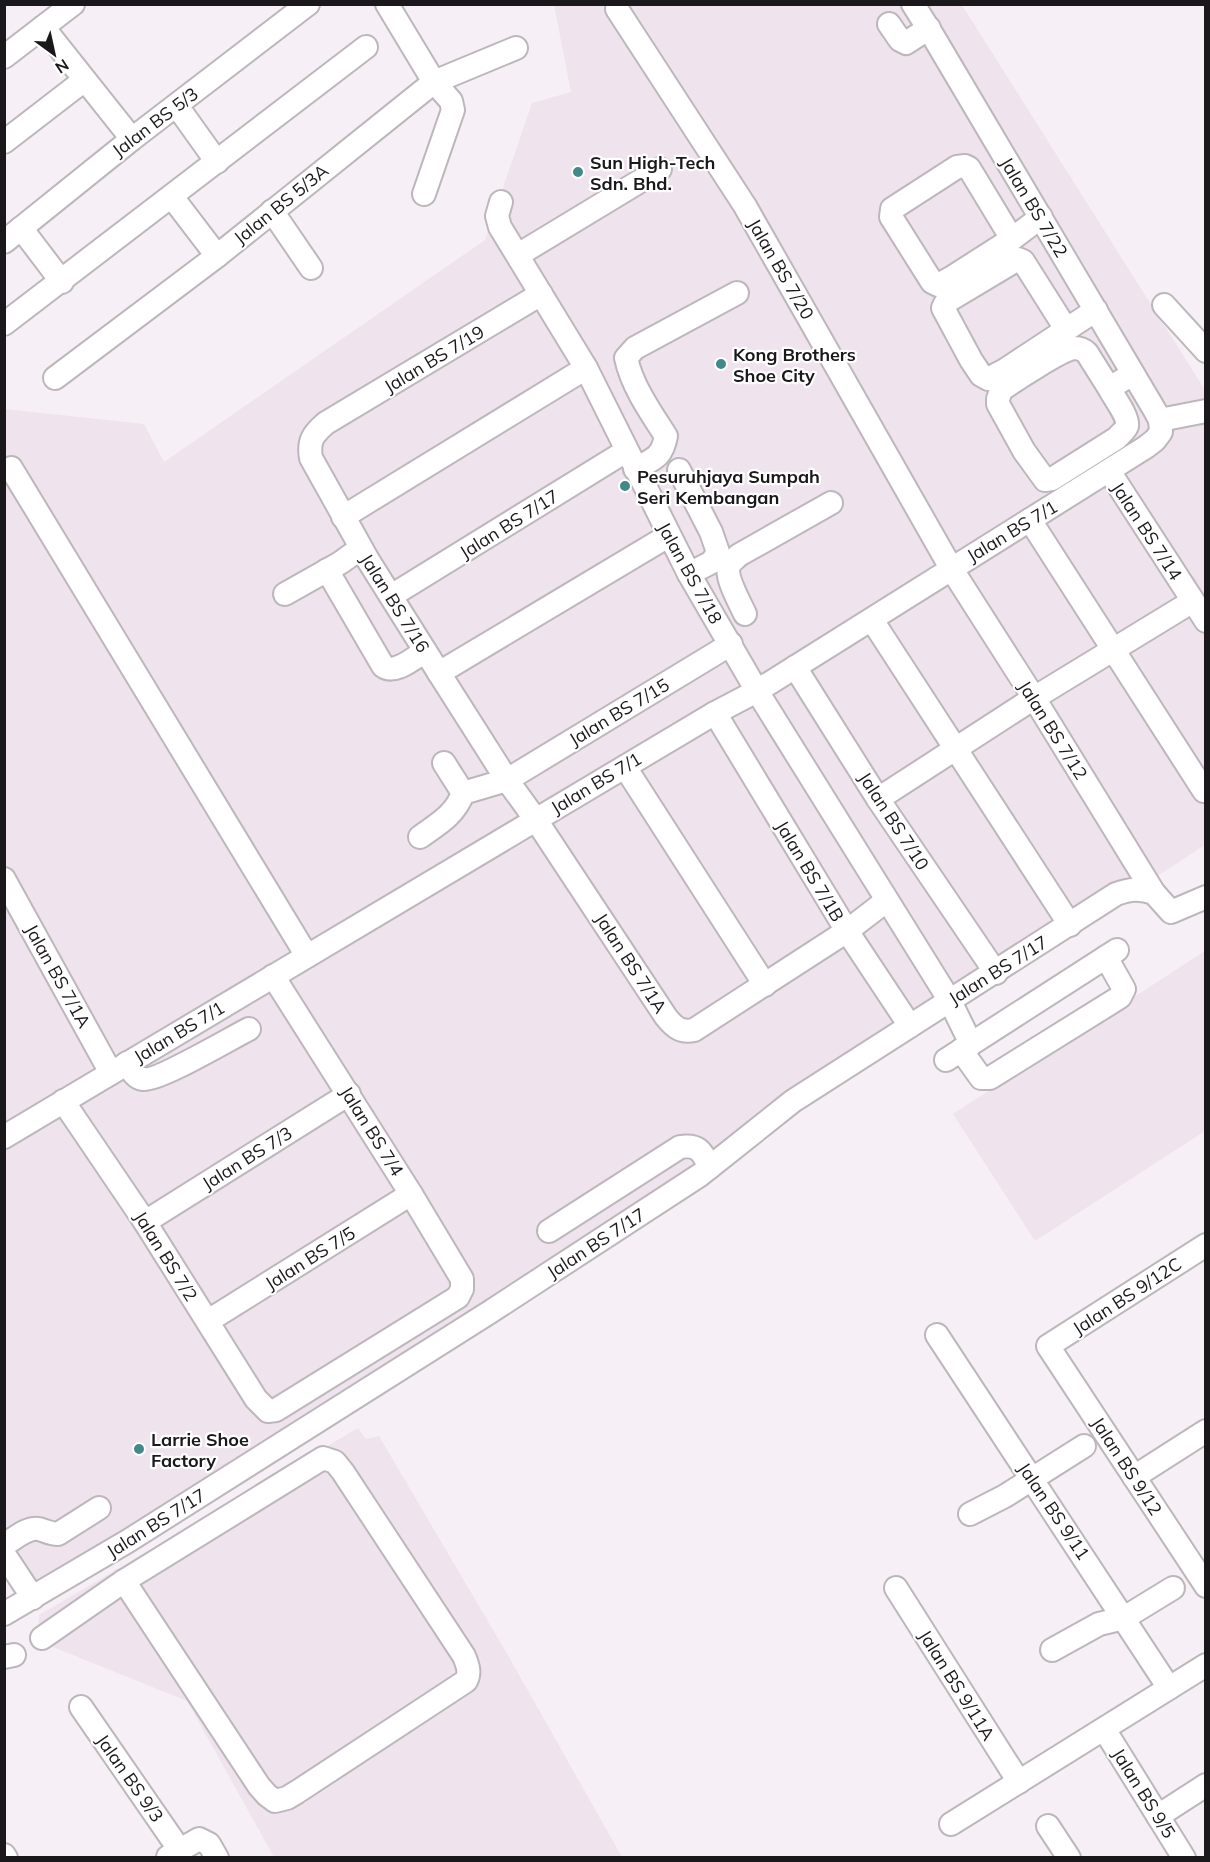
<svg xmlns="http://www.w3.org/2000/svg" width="1210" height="1862" font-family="Mulish,sans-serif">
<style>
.built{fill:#efe3ee}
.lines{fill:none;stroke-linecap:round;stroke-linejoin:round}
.minor-casing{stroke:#bdb7bc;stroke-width:26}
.minor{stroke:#fff;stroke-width:22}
.poi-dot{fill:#428a8a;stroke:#fff;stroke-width:2}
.labels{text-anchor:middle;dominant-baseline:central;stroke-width:4.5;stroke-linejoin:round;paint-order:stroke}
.street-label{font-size:18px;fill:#1a181a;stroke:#fff}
.poi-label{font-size:18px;font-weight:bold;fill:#1a181a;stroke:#fff;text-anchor:start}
</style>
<rect width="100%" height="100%" fill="#f6f0f6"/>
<!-- built -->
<g class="built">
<path d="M554,5h408l243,385v455l-931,604 -239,141 -30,-51v-1130l139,15 20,38 321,-222 47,-137 39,-11z"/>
<path d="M1205,951v180l-170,110 -82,-127z"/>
<path d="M358,1428l8,11 13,-3 130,221 113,200h-348l-87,-156 -149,-60 1,-26z"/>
</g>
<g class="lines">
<defs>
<g id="minor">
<path d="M387,4l47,78 17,19 2,9 -29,84"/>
<path d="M617,9l128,197 206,362 83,130 120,195 17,19 35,-15"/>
<path d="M889,24l11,16 6,3 23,-15"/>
<path d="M43,27l89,112"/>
<path d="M4,57l69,-53"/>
<path d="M177,106l40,56"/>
<path d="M4,142l74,-57"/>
<path d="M172,197l45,59"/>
<path d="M501,202l-4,14 3,11 86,141 103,206 68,117 193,310 21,43"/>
<path d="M272,211l39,57"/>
<path d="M21,228l41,54"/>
<path d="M1012,239l-43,-71 -4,-2 -8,1 -65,42 -1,8 2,3 39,62 6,3 13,-7 61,-39 29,-22"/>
<path d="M4,242l128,-103 176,-135"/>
<path d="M518,255l142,-86"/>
<path d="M541,294l-215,129c-13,11 -18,18 -15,35l57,102 71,113 68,107 29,40 130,197c8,10 15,16 28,13l153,-99 39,-30"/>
<path d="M1164,305l42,46"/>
<path d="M4,324l362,-277"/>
<path d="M1066,329l-43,-68 -5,-2 -72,43 -3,6 28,52 10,15 7,4 17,-9 91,-60"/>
<path d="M55,378l162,-122 217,-174 82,-34"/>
<path d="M1109,388l-22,-35c-4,-4 -8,-5 -13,-5 -13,2 -60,33 -73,42l-3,9v5l26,47 21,29 7,-1 65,-41c3,-4 8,-7 10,-12 2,-9 -14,-30 -18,-38l24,-14"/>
<path d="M1160,420l46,-9"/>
<path d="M11,468l296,488"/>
<path d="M635,469c18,-10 27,-11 31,-33 -15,-23 -34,-50 -40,-78l9,-10 102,-55"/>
<path d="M679,470l32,62 7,20 -6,10 -23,12"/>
<path d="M1109,471l97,150"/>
<path d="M343,517l243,-149"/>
<path d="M1030,520l174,271"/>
<path d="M327,570l56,96c12,9 31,-8 42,-15"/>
<path d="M285,594l55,-31 21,-15"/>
<path d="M391,596l235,-145"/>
<path d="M745,614c-5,-11 -20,-37 -16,-48 1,-4 7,-8 10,-11l92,-52"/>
<path d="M872,620l198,305"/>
<path d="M795,667l83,132 118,174"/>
<path d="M439,673l229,-137"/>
<path d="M715,713l132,218 63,95"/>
<path d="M444,763l19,30"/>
<path d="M625,767l140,218"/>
<path d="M878,799l156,-101 159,-97"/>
<path d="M420,837c18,-13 35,-22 43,-44l44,-13 224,-136"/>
<path d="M4,879l107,194"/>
<path d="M961,1050l20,28h9l130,-81 4,-8 -18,-32"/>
<path d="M946,1060l171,-110"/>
<path d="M127,1063c4,7 8,15 16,16 14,3 88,-41 106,-50"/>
<path d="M63,1101l82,121 111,177 12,12 8,-1 8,-5 174,-108 4,-8v-10l-51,-85 -138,-218"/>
<path d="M4,1137l711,-424 42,-22 389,-244 9,-7 6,-8 -1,-12 -6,-11 -221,-373 -20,-32"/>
<path d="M145,1222l204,-128"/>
<path d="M549,1231l131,-84c19,-3 22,5 30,20"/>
<path d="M1206,1245l-158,101 158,240"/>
<path d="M208,1321l203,-127"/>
<path d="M937,1335l232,353"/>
<path d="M323,1458l12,4 8,10 121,184c3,8 7,16 2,25l-169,111 -10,6 -12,3 -8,-6 -8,-9 -135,-205z"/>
<path d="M1134,1477l72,-46"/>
<path d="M970,1514l35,-18 79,-50"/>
<path d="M4,1545c10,-6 23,-18 35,-16 7,2 11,5 19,5l41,-26"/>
<path d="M4,1554l29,44"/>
<path d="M896,1588l123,194"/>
<path d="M4,1614l124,-73 362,-229 210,-137 93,-74 323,-207c14,-5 24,-6 38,-1"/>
<path d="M42,1638l82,-57"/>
<path d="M1052,1650l47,-26 25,-6 49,-30"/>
<path d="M4,1657l10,-2"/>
<path d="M81,1707l98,142"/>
<path d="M1104,1729l80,129"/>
<path d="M1158,1816l48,-31"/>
<path d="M951,1824l255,-159"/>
<path d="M1048,1826l21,32"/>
<path d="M4,1855l2,3"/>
<path d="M168,1857l31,-18 10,5 8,14"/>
</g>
</defs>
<!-- minor casing -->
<use href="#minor" class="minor-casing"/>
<!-- minor -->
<use href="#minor" class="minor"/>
</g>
<!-- markers -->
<g class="poi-dot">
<circle cx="578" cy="172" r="6"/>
<circle cx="721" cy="364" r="6"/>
<circle cx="625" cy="486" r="6"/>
<circle cx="139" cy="1449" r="6"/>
</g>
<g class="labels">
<!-- street labels -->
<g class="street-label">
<text transform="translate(155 122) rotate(-37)">Jalan BS 5/3</text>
<text transform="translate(281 204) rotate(-39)">Jalan BS 5/3A</text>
<text transform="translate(1034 207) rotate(59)">Jalan BS 7/22</text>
<text transform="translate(781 269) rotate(60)">Jalan BS 7/20</text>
<text transform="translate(434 359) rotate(-31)">Jalan BS 7/19</text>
<text transform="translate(509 524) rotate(-32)">Jalan BS 7/17</text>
<text transform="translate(1012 531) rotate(-31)">Jalan BS 7/1</text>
<text transform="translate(1147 531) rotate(57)">Jalan BS 7/14</text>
<text transform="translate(690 573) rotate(61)">Jalan BS 7/18</text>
<text transform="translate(395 603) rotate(58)">Jalan BS 7/16</text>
<text transform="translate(619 712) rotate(-31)">Jalan BS 7/15</text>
<text transform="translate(1053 730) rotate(58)">Jalan BS 7/12</text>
<text transform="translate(596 783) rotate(-31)">Jalan BS 7/1</text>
<text transform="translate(894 821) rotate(57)">Jalan BS 7/10</text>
<text transform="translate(810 871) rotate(59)">Jalan BS 7/1B</text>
<text transform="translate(631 963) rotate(57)">Jalan BS 7/1A</text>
<text transform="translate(998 970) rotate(-32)">Jalan BS 7/17</text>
<text transform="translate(58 976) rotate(61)">Jalan BS 7/1A</text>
<text transform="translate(179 1032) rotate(-31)">Jalan BS 7/1</text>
<text transform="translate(372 1131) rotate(58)">Jalan BS 7/4</text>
<text transform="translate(247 1158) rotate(-32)">Jalan BS 7/3</text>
<text transform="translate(596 1243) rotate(-33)">Jalan BS 7/17</text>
<text transform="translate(166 1256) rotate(58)">Jalan BS 7/2</text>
<text transform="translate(310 1258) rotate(-32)">Jalan BS 7/5</text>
<text transform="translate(1127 1296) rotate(-33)">Jalan BS 9/12C</text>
<text transform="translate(1127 1466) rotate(57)">Jalan BS 9/12</text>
<text transform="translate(1054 1511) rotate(56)">Jalan BS 9/11</text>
<text transform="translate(156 1523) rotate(-32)">Jalan BS 7/17</text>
<text transform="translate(957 1685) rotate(58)">Jalan BS 9/11A</text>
<text transform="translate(130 1778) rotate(55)">Jalan BS 9/3</text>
<text transform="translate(1144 1793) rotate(58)">Jalan BS 9/5</text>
</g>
<!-- poi labels -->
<g class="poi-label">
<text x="590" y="162">Sun High-Tech<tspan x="590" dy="21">Sdn. Bhd.</tspan></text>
<text x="733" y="354">Kong Brothers<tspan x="733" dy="21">Shoe City</tspan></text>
<text x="637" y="476">Pesuruhjaya Sumpah<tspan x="637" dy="21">Seri Kembangan</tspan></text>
<text x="151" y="1439">Larrie Shoe<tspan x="151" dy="21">Factory</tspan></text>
</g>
</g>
<!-- border -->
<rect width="1210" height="1862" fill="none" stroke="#1a181a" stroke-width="12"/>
<!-- north arrow -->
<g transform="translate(54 54) rotate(147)" stroke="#ffffff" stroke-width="4.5" paint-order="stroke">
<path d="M0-4.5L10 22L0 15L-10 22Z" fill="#1a181a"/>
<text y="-9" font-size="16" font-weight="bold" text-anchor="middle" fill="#1a181a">N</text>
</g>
</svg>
